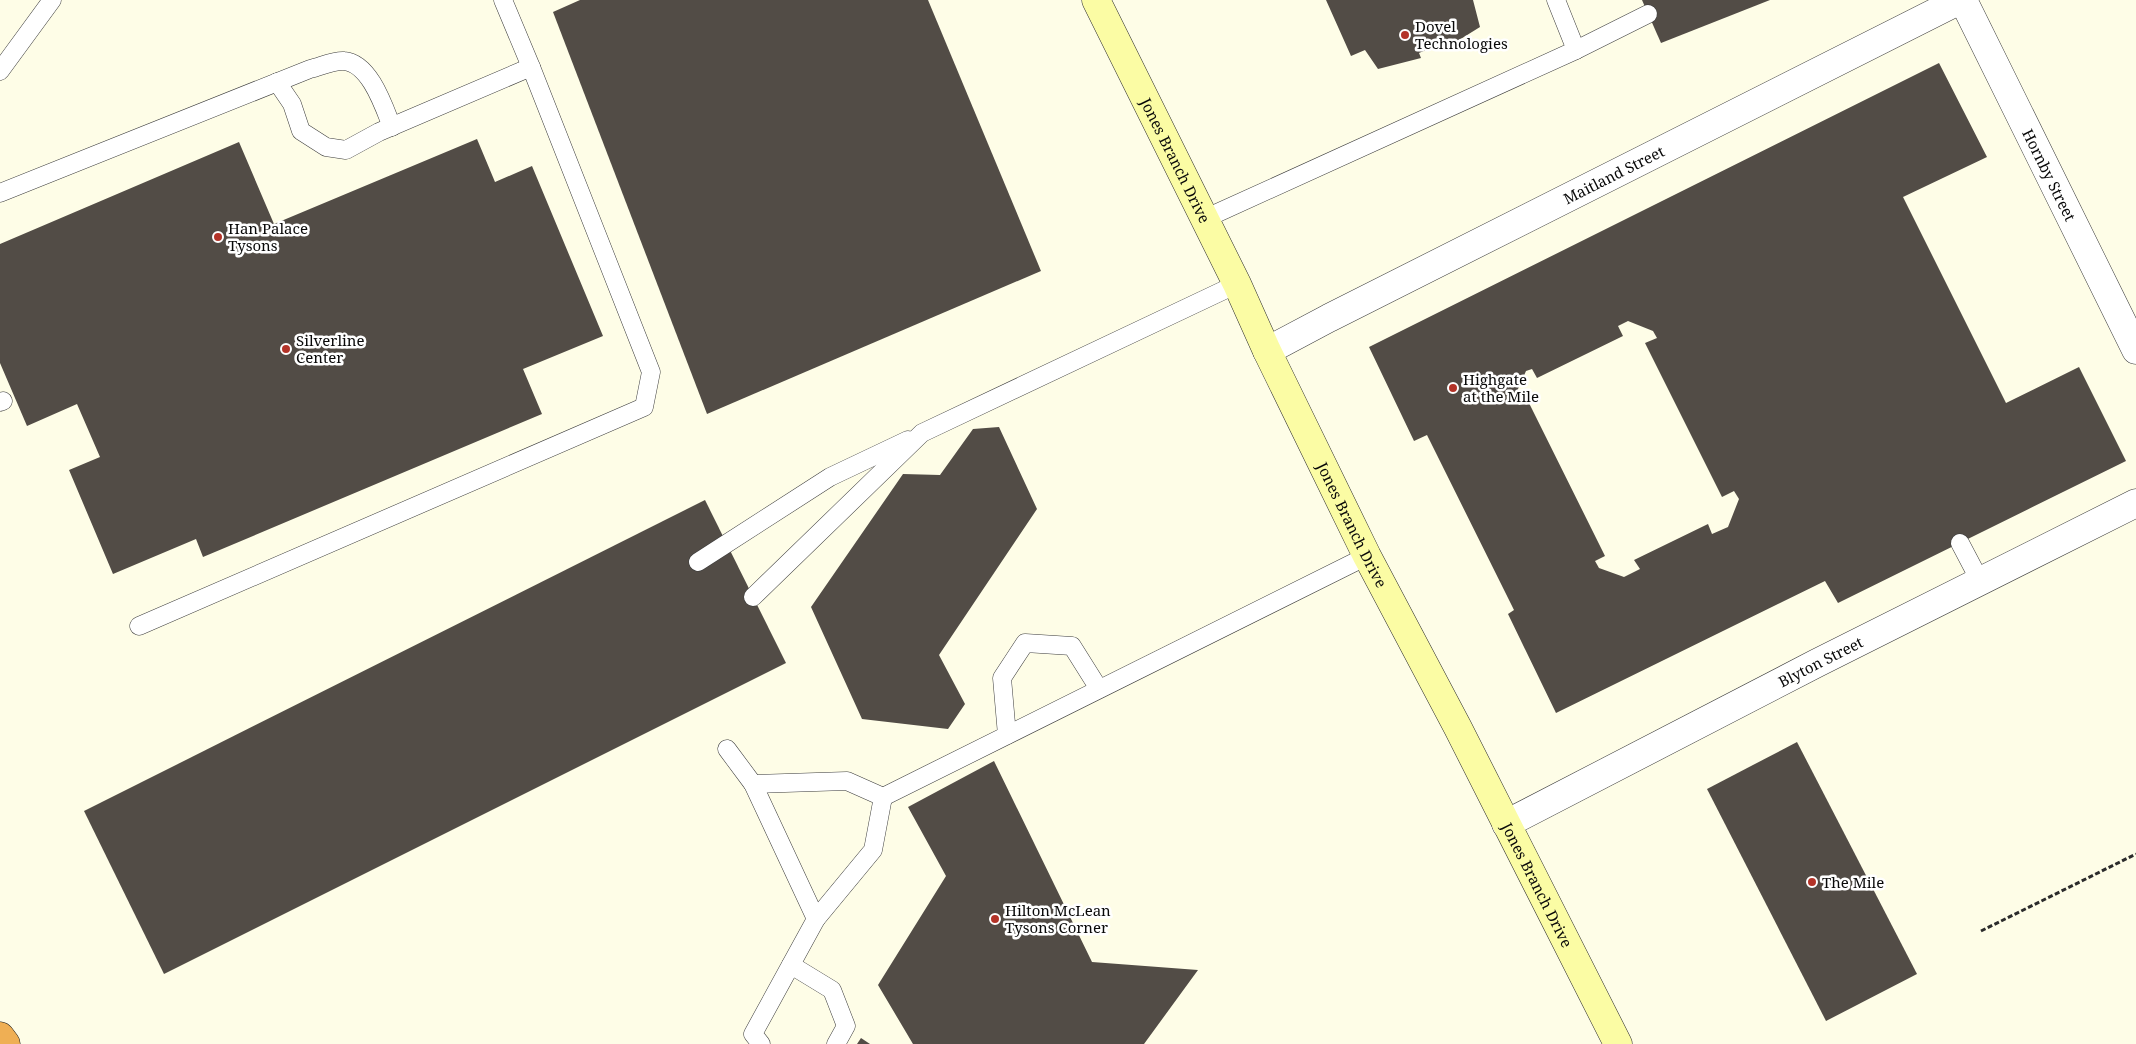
<svg xmlns="http://www.w3.org/2000/svg" width="2136" height="1044" font-family="'Noto Serif',serif">
<style>
.building{fill:#524c46;fill-rule:evenodd}
.lines{fill:none;stroke-linecap:round;stroke-linejoin:round}
.lane-casing{stroke:#3c3c3c;stroke-width:19}
.street-casing{stroke:#3c3c3c;stroke-width:29}
.secondary-casing{stroke:#2b2b2b;stroke-width:29}
.highway-casing{stroke:#1a1a1a;stroke-width:29}
.path{stroke:#2b2b2b;stroke-width:3;stroke-dasharray:5 2.5;stroke-linecap:butt}
.lane{stroke:#fff;stroke-width:18}
.street{stroke:#fff;stroke-width:28}
.secondary{stroke:#fbfca4;stroke-width:28}
.highway{stroke:#efaf54;stroke-width:28}
.poi-dot{fill:#b33328;stroke:#fff;stroke-width:2}
.labels{text-anchor:middle;dominant-baseline:central;stroke-width:5;stroke-linejoin:round;paint-order:stroke}
.poi-label{font-size:15px;fill:#090909;stroke:#fff;text-anchor:start}
.street-label{font-size:15px;fill:#090909;stroke:#fff}
</style>
<rect width="100%" height="100%" fill="#fefde7"/>
<!-- building -->
<g class="building">
<path d="M580,0h348l113,271 -334,143 -154,-402z"/>
<path d="M1326,0h147l7,27 -37,23 -1,-7 -23,10 2,5 -43,11 -13,-19 -14,6z"/>
<path d="M1642,0h128l-109,43z"/>
<path d="M1939,63l48,94 -84,40 103,206 73,-36 47,94 -288,142 -13,-22 -269,132 -48,-99 6,-4 -87,-175 -13,6 -45,-94zM1628,321l25,10 4,7 -12,5 77,154 12,-6 5,8 -11,28 -16,7 -4,-10 -74,36 6,9 -16,8 -25,-9 -4,-7 10,-5 -77,-155 -9,4 -5,-7 12,-27 6,-2 5,9 86,-42 -5,-10z"/>
<path d="M477,139l18,43 37,-16 71,170 -80,33 19,45 -339,143 -7,-18 -83,35 -44,-104 31,-13 -23,-53 -50,22 -27,-63v-119l239,-102 35,82z"/>
<path d="M999,427l38,82 -98,146 26,49 -17,25 -86,-10 -51,-112 92,-133 37,1 33,-46z"/>
<path d="M705,500l81,163 -622,311 -80,-163z"/>
<path d="M1797,742l120,232 -91,47 -119,-232z"/>
<path d="M994,761l98,201 106,8 -54,74h-231l-35,-59 68,-109 -38,-69z"/>
<path d="M861,1038l9,6h-13z"/>
</g>
<g class="lines">
<defs>
<g id="lane">
<path d="M1576,50l72,-36"/>
<path d="M0,71l52,-71"/>
<path d="M277,82l15,22 9,27 25,16 20,3 33,-18 152,-65"/>
<path d="M0,193l310,-124c10,-2 24,-9 34,-8 26,2 40,46 48,66"/>
<path d="M1204,219l372,-169 -20,-50"/>
<path d="M0,402l3,-1"/>
<path d="M1960,543l20,38"/>
<path d="M698,562l132,-85 78,-37"/>
<path d="M753,597l169,-164 315,-149"/>
<path d="M139,626l505,-219 7,-35 -120,-305 -28,-67"/>
<path d="M1007,735l-5,-57 23,-35 47,3 27,43"/>
<path d="M727,749l26,35 63,135 -63,115 8,10"/>
<path d="M753,784l94,-3 36,16"/>
<path d="M883,797l484,-241"/>
<path d="M816,919l57,-69 10,-53"/>
<path d="M791,965l41,25 14,36 -10,18"/>
</g>
<g id="street">
<path id="s1" d="M1963,0l173,350"/>
<path id="s2" d="M1267,351l62,-33 631,-318"/>
<path id="s3" d="M1506,824l311,-161 319,-160"/>
</g>
<g id="secondary">
<path id="s4" d="M1096,0l141,284 30,67 100,205 91,172 160,316"/>
</g>
<path id="highway" d="M0,1036l6,8"/>
</defs>
<!-- lane casing -->
<use href="#lane" class="lane-casing"/>
<!-- street casing -->
<use href="#street" class="street-casing"/>
<!-- secondary casing -->
<use href="#secondary" class="secondary-casing"/>
<!-- highway casing -->
<use href="#highway" class="highway-casing"/>
<!-- path -->
<path class="path" d="M1981,931l155,-77"/>
<!-- lane -->
<use href="#lane" class="lane"/>
<!-- street -->
<use href="#street" class="street"/>
<!-- secondary -->
<use href="#secondary" class="secondary"/>
<!-- highway -->
<use href="#highway" class="highway"/>
</g>
<!-- markers -->
<g class="poi-dot">
<circle cx="1405" cy="35" r="5"/>
<circle cx="218" cy="237" r="5"/>
<circle cx="286" cy="349" r="5"/>
<circle cx="1453" cy="388" r="5"/>
<circle cx="1812" cy="882" r="5"/>
<circle cx="995" cy="919" r="5"/>
</g>
<g class="labels">
<!-- poi labels -->
<g class="poi-label">
<text x="1415" y="26">Dovel<tspan x="1415" dy="17">Technologies</tspan></text>
<text x="228" y="228">Han Palace<tspan x="228" dy="17">Tysons</tspan></text>
<text x="296" y="340">Silverline<tspan x="296" dy="17">Center</tspan></text>
<text x="1463" y="379">Highgate<tspan x="1463" dy="17">at the Mile</tspan></text>
<text x="1822" y="882">The Mile</text>
<text x="1005" y="910">Hilton McLean<tspan x="1005" dy="17">Tysons Corner</tspan></text>
</g>
<!-- street labels -->
<g class="street-label">
<text stroke="none"><textPath href="#s4" startOffset="179">Jones Branch Drive</textPath></text>
<text stroke="none"><textPath href="#s2" startOffset="389">Maitland Street</textPath></text>
<text stroke="none"><textPath href="#s1" startOffset="195">Hornby Street</textPath></text>
<text stroke="none"><textPath href="#s4" startOffset="584">Jones Branch Drive</textPath></text>
<text stroke="none"><textPath href="#s3" startOffset="354">Blyton Street</textPath></text>
<text stroke="none"><textPath href="#s4" startOffset="989">Jones Branch Drive</textPath></text>
</g>
</g>
</svg>
